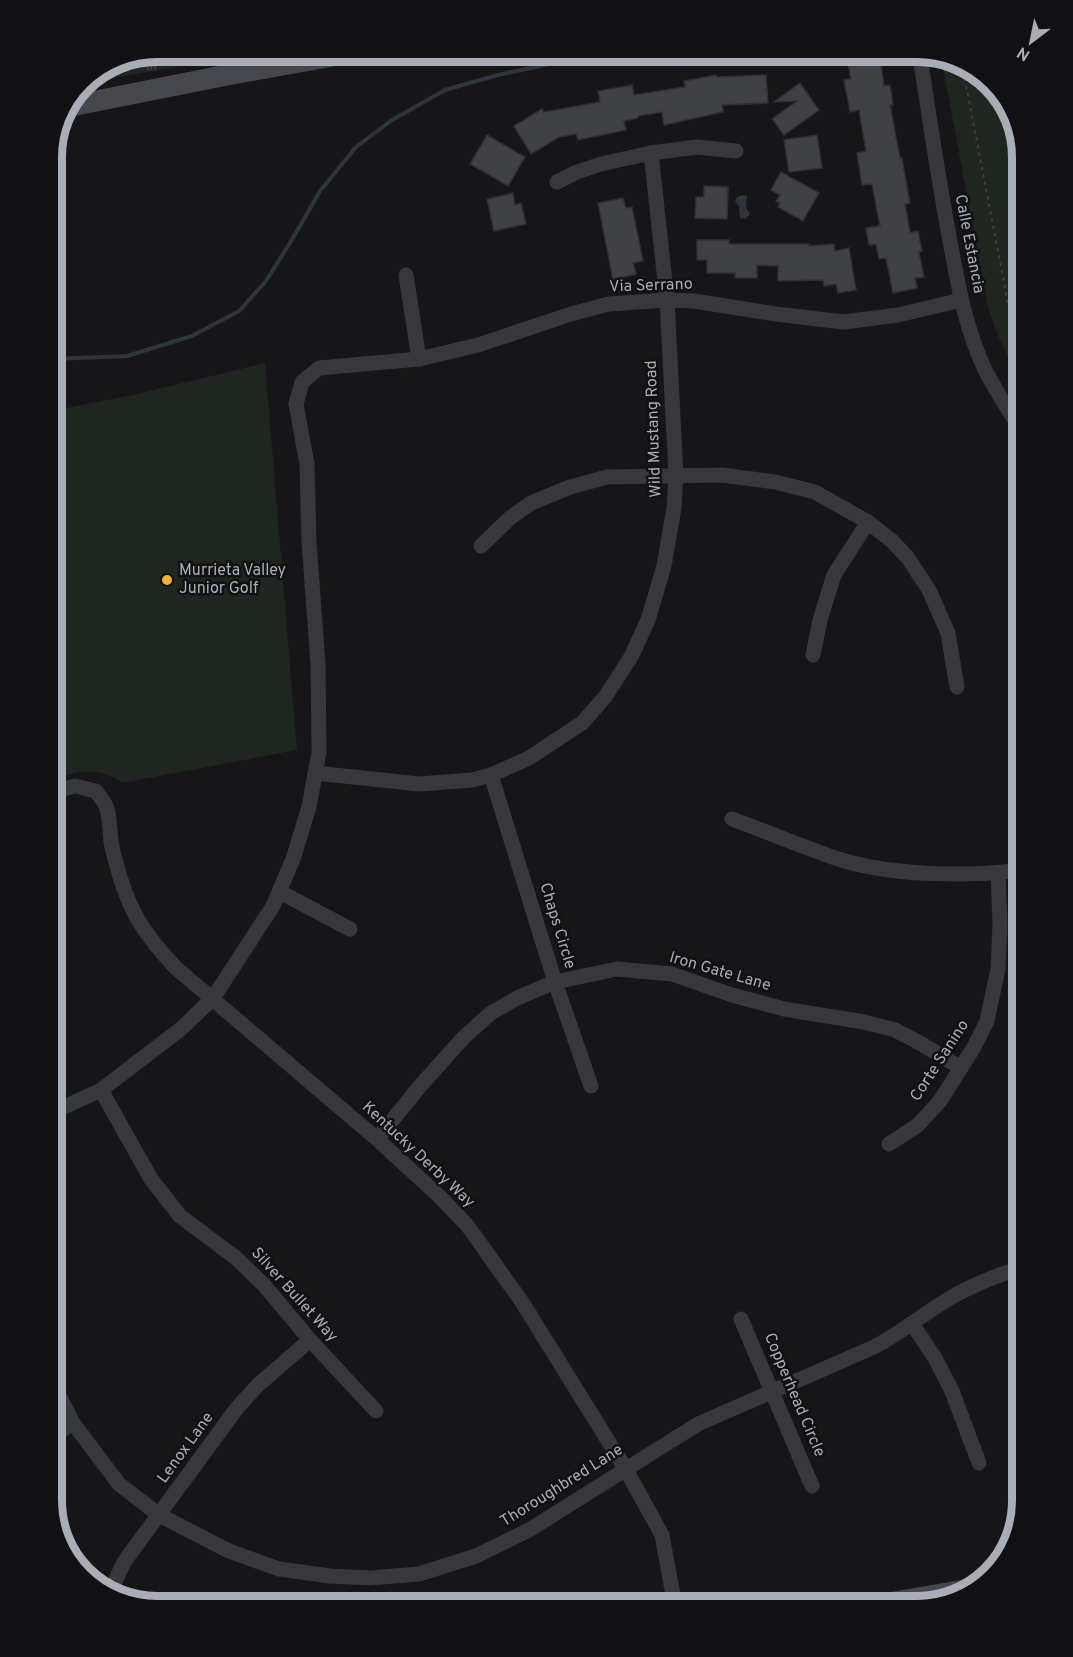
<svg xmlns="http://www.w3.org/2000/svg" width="1073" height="1657" font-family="Overpass,sans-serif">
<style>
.grass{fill:url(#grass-tufts)}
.green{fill:#1e261f}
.water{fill:#2c353c}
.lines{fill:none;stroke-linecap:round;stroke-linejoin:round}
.stream{stroke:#2c353c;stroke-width:4}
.building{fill:#404145;stroke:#303034;stroke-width:1.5}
.path{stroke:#3d3f44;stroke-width:2;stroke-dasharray:3 4.5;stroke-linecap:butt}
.street{stroke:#37383d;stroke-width:15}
.secondary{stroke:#45474d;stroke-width:21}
.poi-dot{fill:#f2b134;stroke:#111113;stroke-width:2}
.labels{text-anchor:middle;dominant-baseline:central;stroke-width:5;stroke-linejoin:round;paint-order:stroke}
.street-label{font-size:16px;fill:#a8adb8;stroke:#111113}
.poi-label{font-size:16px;fill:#a8adb8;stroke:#111113;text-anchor:start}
.rim{fill:none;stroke:#a8adb8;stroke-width:8}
</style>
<defs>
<pattern id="grass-tufts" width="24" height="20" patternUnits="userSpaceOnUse" patternTransform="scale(1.5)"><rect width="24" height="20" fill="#1e261f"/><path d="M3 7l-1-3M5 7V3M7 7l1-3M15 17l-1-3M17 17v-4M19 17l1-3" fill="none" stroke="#3c433d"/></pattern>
</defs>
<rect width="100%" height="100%" fill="#161618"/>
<!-- grass -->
<path class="grass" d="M156,51h95l-5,4 -165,28 35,-24z"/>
<!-- green -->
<g class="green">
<path d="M941,57l34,12 36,41 11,47v231l-26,-57 -8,-24z"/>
<path d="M265,363l32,387 -175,33c-26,-17 -42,-12 -71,-4v-368l82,-16z"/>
</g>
<!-- water -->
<path class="water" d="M744,195l3,1 -1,12 4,6 -5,5 -5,-1 -1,-12 -4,-4 2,-5z"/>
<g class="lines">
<!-- stream -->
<path class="stream" d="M51,359l76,-3 65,-20 47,-25 27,-30 27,-43 27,-47 36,-44 36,-27 53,-30 53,-15 79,-17 45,-7"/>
</g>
<!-- building -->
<g class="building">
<path d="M846,51h33l5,35 6,-1 3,20h-3l10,53h2l8,45 -5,1 5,29 8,-2 4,20 -3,1 5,25 -9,1 2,10 -24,5 -7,-35 -7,1 -3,-15 -7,1 -3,-17 14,-2 -8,-42 -10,1 -5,-32 9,-2 -7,-41 -9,2 -6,-32 7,-1z"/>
<path d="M716,75l1,2 49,-2 2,28 -46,2 1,7 -59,13 -2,-13 -24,4v2l-14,3 2,9 -48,10 -2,-6 -17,3 -28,17 -17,-28 28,-17 2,3 56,-10 -2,-11 34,-6 2,10 51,-8 -1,-6z"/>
<path d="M800,83l19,27 -35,25 -12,-16 25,-18 -23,1z"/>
<path d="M487,135l38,22 -17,29 -38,-22z"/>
<path d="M817,135l5,33 -33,4 -5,-32z"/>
<path d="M781,172l38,21 -16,28 -25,-14 2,-4 -4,-2 4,-6 -9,-5z"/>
<path d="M704,186l24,1 -1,32 -32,-1 1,-21h8z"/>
<path d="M513,193l2,12 6,-2 5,21 -32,7 -7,-32z"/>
<path d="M623,198l3,10 6,-1 11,54 -10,2 3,11 -23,6 -15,-77z"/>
<path d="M697,240h32v4h80v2l25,-2 1,7 14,-3 7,42 -18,3 -2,-9 -12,2 -1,-6 -45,1v-15l-21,-1v13h-22v-5h-28v-13h-10z"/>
</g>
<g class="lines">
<!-- path -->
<path class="path" d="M962,64l50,260 10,23"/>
<!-- street -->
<g class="street">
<path d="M919,51c10,63 19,127 31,190 8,44 16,90 36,131 11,20 23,40 36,58"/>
<path d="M557,182l20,-10 24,-8 50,-11 46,-6 39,4"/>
<path d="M406,275l13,84"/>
<path d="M481,546l29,-28 21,-15 39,-16 37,-10 115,-2 53,7 40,10 53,30 24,19 16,17 21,32 19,43 9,54"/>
<path d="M813,655l7,-35 14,-45 34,-53"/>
<path d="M315,773l105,11 52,-4 19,-5 38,-17 53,-35 23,-26 26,-40 17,-37 16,-54 10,-58 2,-33 -9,-175 -16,-147"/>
<path d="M491,775l64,207 36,104"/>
<path d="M51,792l24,-6 21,5c3,5 8,10 10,15 5,12 3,29 6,41 13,55 25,80 64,121l201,171 63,58 27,28 55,77 103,166 37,67 13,71"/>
<path d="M732,819c35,13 69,27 103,39 55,18 131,19 187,12"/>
<path d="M280,892l70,37"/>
<path d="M101,1090l50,89 29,37 56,42 28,27 46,55 66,71"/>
<path d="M51,1113l50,-23 81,-62 31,-30 60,-92 20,-47 16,-52 10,-55 -1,-88 -9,-122 -2,-78 -11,-60 6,-22 17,-14 100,-9 59,-14 93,-31 38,-10 58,-4 27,1 82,13 68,8 54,-7 63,-15"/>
<path d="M377,1139l44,-54 43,-48 27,-24 26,-15 38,-16 62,-13 55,5 60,21 52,14 80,13 31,8 25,13 41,25"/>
<path d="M889,1144l29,-19 22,-24 34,-54 13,-26 11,-52 2,-45 -2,-51"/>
<path d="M741,1319l71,167"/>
<path d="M912,1324l23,34 17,33 27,72"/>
<path d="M51,1380l22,43 46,61 40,31 70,36 50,18 51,7 40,2 49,-4 57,-18 53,-26 169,-106 176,-77c29,-15 54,-37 83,-53 21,-11 42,-20 65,-26"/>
<path d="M51,1437l22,-14"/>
<path d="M110,1592l14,-30 113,-154 21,-23 52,-45"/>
</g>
<!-- secondary -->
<g class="secondary">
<path d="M71,106l161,-32 129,-23"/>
<path d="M871,1606l99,-17"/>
</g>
</g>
<!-- markers -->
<circle class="poi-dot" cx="167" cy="580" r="6"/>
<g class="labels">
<!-- street labels -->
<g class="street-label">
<text transform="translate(969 244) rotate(79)">Calle Estancia</text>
<text transform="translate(651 286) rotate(-2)">Via Serrano</text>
<text transform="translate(654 429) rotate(-92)">Wild Mustang Road</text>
<text transform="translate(557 926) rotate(73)">Chaps Circle</text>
<text transform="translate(720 972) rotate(16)">Iron Gate Lane</text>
<text transform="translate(940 1061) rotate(-57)">Corte Sanino</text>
<text transform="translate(418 1155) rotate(43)">Kentucky Derby Way</text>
<text transform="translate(294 1295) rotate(48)">Silver Bullet Way</text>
<text transform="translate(794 1395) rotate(67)">Copperhead Circle</text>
<text transform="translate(186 1448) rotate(-54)">Lenox Lane</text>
<text transform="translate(562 1486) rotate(-32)">Thoroughbred Lane</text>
</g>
<!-- poi labels -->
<g class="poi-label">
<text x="179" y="571">Murrieta Valley<tspan x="179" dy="18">Junior Golf</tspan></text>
</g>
</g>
<!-- crop -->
<path d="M0 0H1073V1657H0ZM157 62H917A95 95 0 0 1 1012 157V1501A95 95 0 0 1 917 1596H157A95 95 0 0 1 62 1501V157A95 95 0 0 1 157 62Z" fill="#111113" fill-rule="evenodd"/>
<path class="rim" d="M157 62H917A95 95 0 0 1 1012 157V1501A95 95 0 0 1 917 1596H157A95 95 0 0 1 62 1501V157A95 95 0 0 1 157 62Z"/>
<!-- north arrow -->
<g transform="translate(1031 42) rotate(212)" stroke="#111113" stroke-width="4.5" paint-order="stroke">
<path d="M0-4.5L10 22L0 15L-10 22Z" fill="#a8adb8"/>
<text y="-9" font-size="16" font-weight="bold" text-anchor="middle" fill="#a8adb8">N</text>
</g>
</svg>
